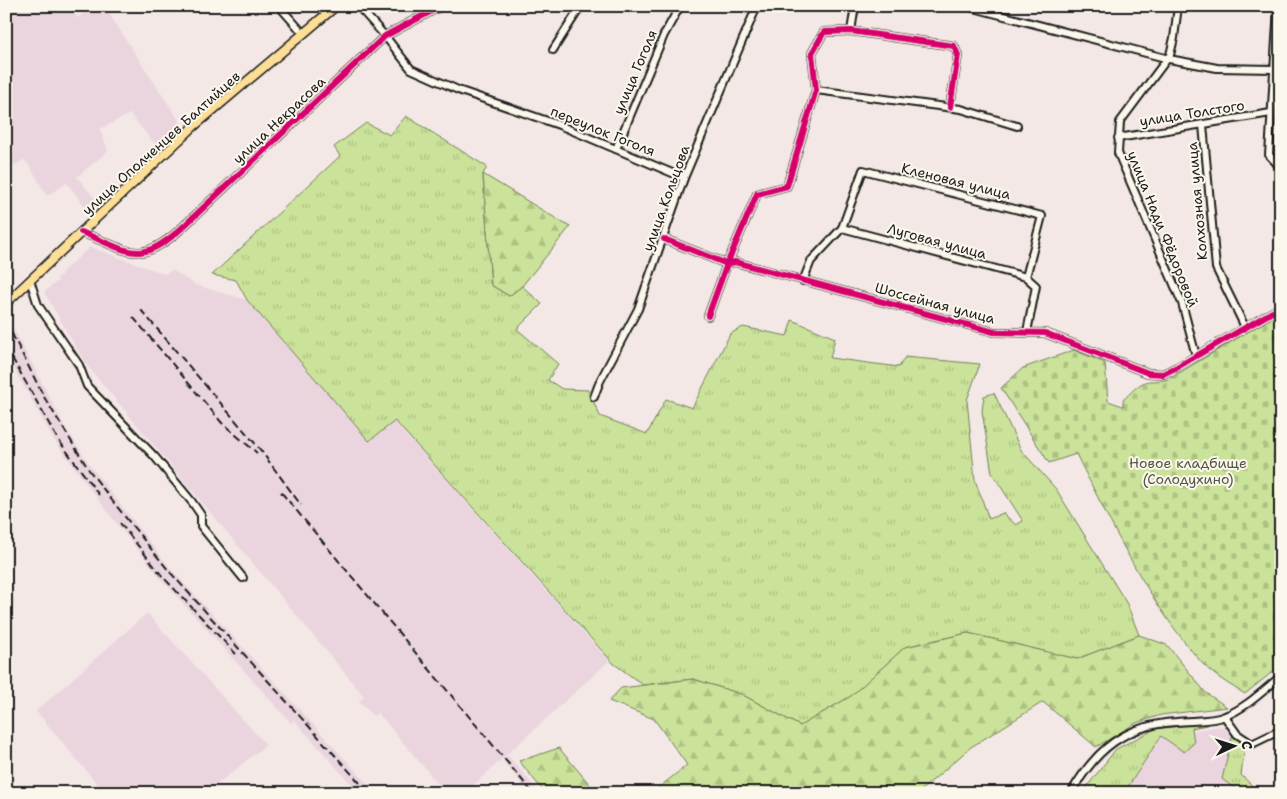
<svg xmlns="http://www.w3.org/2000/svg" width="1287" height="799" font-family="'Shantell Sans',sans-serif">
<style>
.built{fill:#ead5df}
.grass{fill:url(#grass-tufts);stroke:#737f5a}
.forest{fill:url(#forest-firs);stroke:#737f5a}
.cemetery{fill:url(#cemetery-stones);stroke:#737f5a}
.lines{fill:none;stroke-linecap:round;stroke-linejoin:round}
.minor-casing{stroke:#1c1c1c;stroke-width:10}
.major-casing{stroke:#1c1c1c;stroke-width:11}
.minor{stroke:#fbf7ec;stroke-width:6}
.major{stroke:#fcde96;stroke-width:8}
.rail{stroke:#1c1c1c;stroke-width:2;stroke-dasharray:8 4;stroke-linecap:butt}
.cycleway-casing{stroke:#fbf7ec;stroke-width:9}
.cycleway{stroke:#d6006c;stroke-width:6}
.labels{text-anchor:middle;dominant-baseline:central;stroke-width:4;stroke-linejoin:round;paint-order:stroke}
.street-label{font-size:14px;fill:#1c1c1c;stroke:#fbf7ec}
.park-label{font-size:14px;fill:#505742;stroke:#fbf7ec}
</style>
<defs>
<pattern id="grass-tufts" width="24" height="20" patternUnits="userSpaceOnUse" patternTransform="scale(1.25)"><rect width="24" height="20" fill="#cae299"/><path d="M3 7l-1-3M5 7V3M7 7l1-3M15 17l-1-3M17 17v-4M19 17l1-3" fill="none" stroke="#adc183"/></pattern>
<pattern id="forest-firs" width="22" height="20" patternUnits="userSpaceOnUse" patternTransform="scale(1.25)"><rect width="22" height="20" fill="#cae299"/><path d="M5 1l3.5 6h-7zM16 11l3.5 6h-7z" fill="#adc183"/></pattern>
<pattern id="cemetery-stones" width="16" height="16" patternUnits="userSpaceOnUse" patternTransform="scale(1.25)"><rect width="16" height="16" fill="#cae299"/><path d="M2 7V4a2 2 0 0 1 4 0v3zM10 15v-3a2 2 0 0 1 4 0v3z" fill="#adc183"/></pattern>
</defs>
<rect width="100%" height="100%" fill="#f3e8e6"/>
<filter id="ink" filterUnits="userSpaceOnUse"><feTurbulence type="fractalNoise" baseFrequency=".02" numOctaves="2"/><feDisplacementMap in="SourceGraphic" scale="10" xChannelSelector="R" yChannelSelector="G"/><feConvolveMatrix kernelMatrix="1 2 1 2 8 2 1 2 1" color-interpolation-filters="sRGB"/></filter>
<g filter="url(#ink)">
<!-- built -->
<g class="built">
<path d="M12,6h54l12,12 13,-12h13l80,122 -26,20 -28,-34 -30,15 8,22 -31,26 22,26 -10,9 -22,-29 -20,13 -17,-30 -6,-6 -18,9v-151z"/>
<path d="M90,247l75,27 7,-4 24,15 51,15 122,141 25,-20 215,240 -144,132h-19l-68,-80 -5,3 -14,-15 5,-5 -279,-333 -41,-71 14,-11 -1,-3 5,-4 -1,-1z"/>
<path d="M6,314l60,115 26,39 78,100 206,225h-17l-65,-73 -3,3 -129,-143 -56,-70 -52,-70 -40,-71 -8,-16z"/>
<path d="M147,613l119,132 -60,48h-106v-6l-64,-76z"/>
<path d="M1221,726l12,7 -10,46 18,14h-117l38,-57z"/>
<path d="M508,755l32,38h-11l-26,-32z"/>
</g>
<!-- grass -->
<g class="grass">
<path d="M406,116l81,51 -4,7 8,111 18,11 13,-10 20,18 -25,25 41,35 -10,16 14,9 26,1 12,26 47,18 19,-35 26,9 38,-74 13,-7 44,9 5,-16 43,18 -5,20 69,9 6,-10 75,7 -13,36 8,80 14,39 14,-6 13,12 7,-4 -31,-48 -10,-62 2,-15 10,-3 27,57 35,39 71,115 12,31 -62,24 -109,-26 -63,14 -54,49 -51,30 -59,-32 -48,-15 -50,6 -30,-22 -218,-242 -26,20 -122,-141 -11,-20 -24,-5 128,-119 -6,-9 32,-24 24,12z"/>
<path d="M1206,723l1,2 -15,3 2,15 -10,9 -23,-16 -37,57h-42l34,-44 39,-20z"/>
<path d="M1233,733l12,14 -4,28 19,18h-19l-19,-14z"/>
</g>
<!-- forest -->
<g class="forest">
<path d="M483,174l87,53 -48,59 -13,10 -18,-11z"/>
<path d="M968,633l109,26 62,-24 28,10 39,48 21,14 -66,8 -25,8 -40,24 -53,-45 -72,45 -53,46h-266l35,-28 -33,-46 -45,-18 12,-13 72,-9 48,15 59,32 51,-30 54,-49z"/>
<path d="M559,748l38,45h-52l-26,-32z"/>
</g>
<!-- cemetery -->
<path class="cemetery" d="M1281,312v353l-36,29c-15,-9 -31,-18 -43,-31 -54,-61 -89,-136 -126,-209l-27,9 -48,-75 22,-20 51,-18 31,13 3,38 15,5v-6c7,-6 16,-18 26,-19 7,0 13,0 20,-2z"/>
<g class="lines">
<defs>
<g id="minor">
<path d="M176,6h4"/>
<path d="M279,6l24,27"/>
<path d="M358,6l27,30 26,33 47,21 101,35 125,53"/>
<path d="M966,6l203,53 48,9 57,1"/>
<path d="M1178,6l-4,32 -4,17 -50,67 -2,31 64,150 14,53"/>
<path d="M1278,6l-9,149 12,13"/>
<path d="M851,31l4,-25"/>
<path d="M553,50l28,-44"/>
<path d="M816,90l145,19 56,17"/>
<path d="M1203,125l13,143 29,59"/>
<path d="M1118,138l153,-25"/>
<path d="M616,149l48,-114 16,-29"/>
<path d="M842,228l184,49 10,9 -9,46"/>
<path d="M81,232c49,19 58,36 103,-6l201,-190 56,-30"/>
<path d="M664,239l63,25 8,-2 259,70 51,1 103,40 15,1 14,-7 104,-60"/>
<path d="M30,280l8,25 41,60 8,21 68,71 37,45 9,13v11l42,52"/>
<path d="M803,281l8,-20 31,-33 21,-58 179,46 -16,61"/>
<path d="M708,316l19,-52 30,-70 30,-8 29,-96 -4,-37 12,-21 27,-1 103,15 4,9 -8,52"/>
<path d="M594,397l6,-16 38,-72 46,-131 73,-172"/>
<path d="M1225,717l12,17 15,10 29,-14"/>
<path d="M1071,793c25,-44 54,-68 105,-71 15,-2 35,0 49,-6 21,-8 39,-26 56,-40"/>
</g>
<path id="major" d="M6,303l187,-176 143,-121"/>
</defs>
<!-- minor casing -->
<use href="#minor" class="minor-casing"/>
<!-- major casing -->
<use href="#major" class="major-casing"/>
<!-- minor -->
<use href="#minor" class="minor"/>
<!-- major -->
<use href="#major" class="major"/>
<!-- rail -->
<g class="rail">
<path d="M141,310l118,138 42,57"/>
<path d="M133,317l89,106 35,30"/>
<path d="M6,322l38,75 45,73 25,33 55,68 200,222"/>
<path d="M6,347l51,91 42,57"/>
<path d="M281,492l252,301"/>
<path d="M120,523l43,54 73,77"/>
</g>
<defs>
<g id="cycleway">
<path d="M81,232c49,19 58,36 103,-6l201,-190 56,-30"/>
<path d="M664,239l63,25 8,-2 259,70 51,1 103,40 15,1 14,-7 104,-60"/>
<path d="M708,316l19,-52 30,-70 30,-8 29,-96 -4,-37 12,-21 27,-1 103,15 4,9 -8,52"/>
</g>
</defs>
<!-- cycleway casing -->
<use href="#cycleway" class="cycleway-casing"/>
<!-- cycleway -->
<use href="#cycleway" class="cycleway"/>
</g>
</g>
<g class="labels">
<!-- street labels -->
<g class="street-label">
<text transform="translate(635 72) rotate(-67)">улица Гоголя</text>
<text transform="translate(1192 113) rotate(-9)">улица Толстого</text>
<text transform="translate(279 120) rotate(-43)">улица Некрасова</text>
<text transform="translate(603 131) rotate(22)">переулок Гоголя</text>
<text transform="translate(161 143) rotate(-42)">улица Ополченцев Балтийцев</text>
<text transform="translate(956 181) rotate(14)">Кленовая улица</text>
<text transform="translate(666 198) rotate(-70)">улица Кольцова</text>
<text transform="translate(1197 201) rotate(-95)">Колхозная улица</text>
<text transform="translate(1163 229) rotate(68)">улица Нади Фёдоровой</text>
<text transform="translate(937 241) rotate(15)">Луговая улица</text>
<text transform="translate(935 303) rotate(15)">Шоссейная улица</text>
</g>
<!-- park labels -->
<g class="park-label">
<text x="1188" y="463">Новое кладбище<tspan x="1188" dy="16">(Солодухино)</tspan></text>
</g>
</g>
<!-- margin -->
<rect width="1287" height="799" fill="none" stroke="#fbf7ec" stroke-width="25"/>
<rect x="12" y="12" width="1262" height="774" fill="none" stroke="#1c1c1c" stroke-width="2" filter="url(#ink)"/>
<!-- north arrow -->
<g transform="translate(1234 746) rotate(86)" stroke="#fbf7ec" stroke-width="4" paint-order="stroke">
<path d="M0-4L9 19L0 12L-9 19Z" fill="#1c1c1c"/>
<text y="-8" font-size="14" font-weight="bold" text-anchor="middle" fill="#1c1c1c">С</text>
</g>
</svg>
